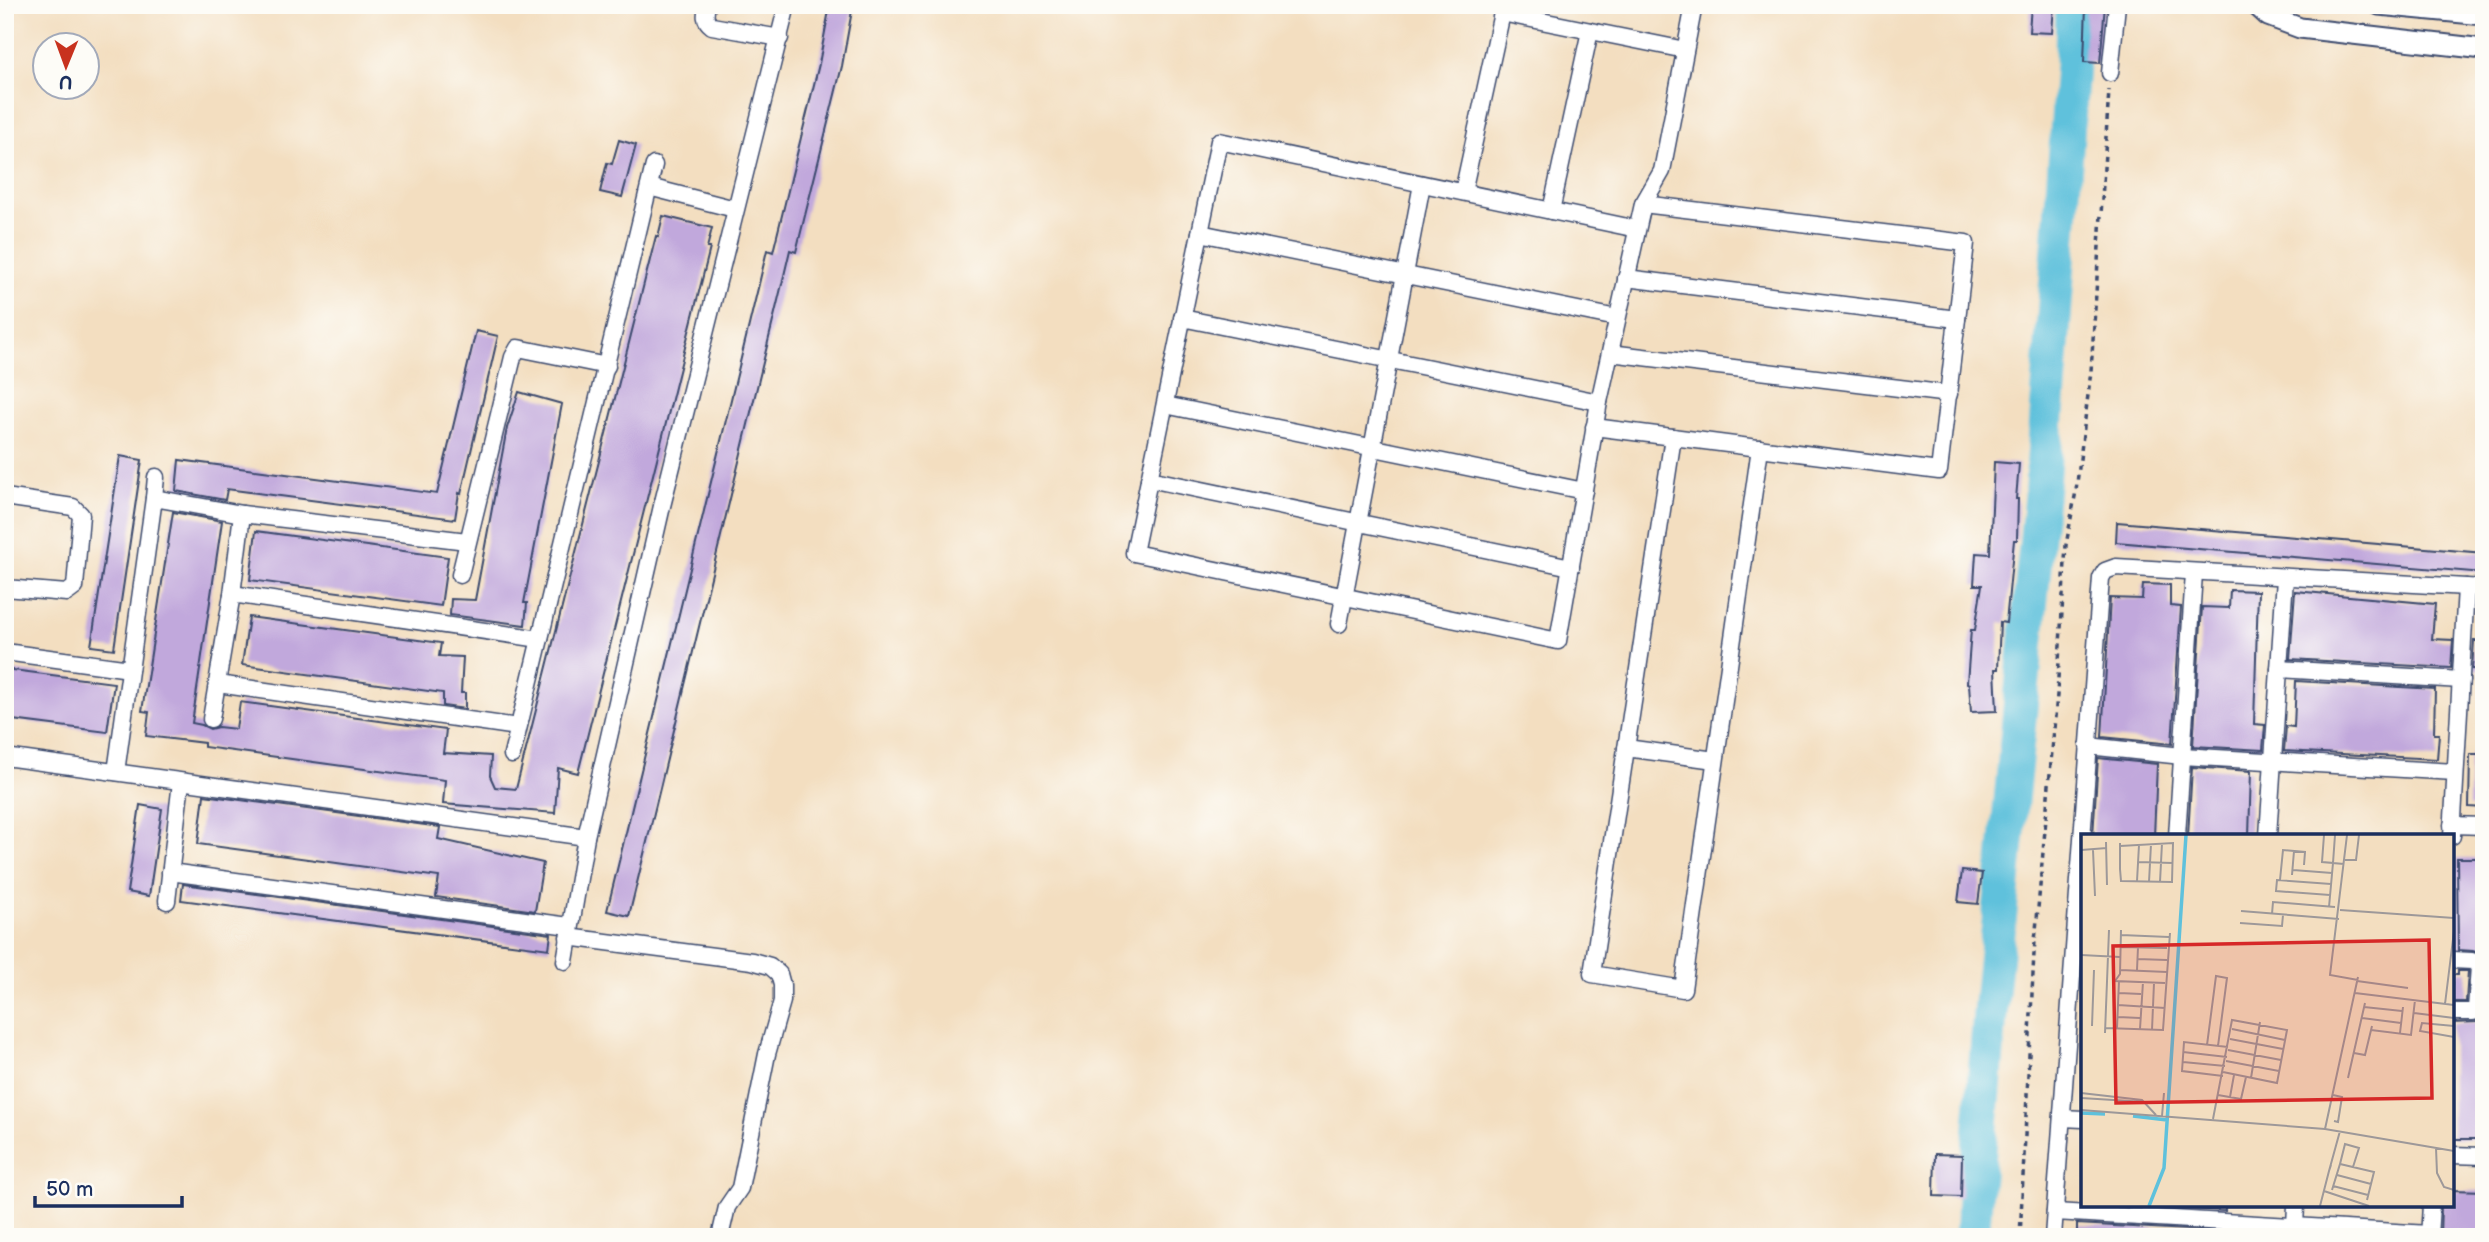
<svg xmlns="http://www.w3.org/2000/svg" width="2489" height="1242" font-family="'Balsamiq Sans',sans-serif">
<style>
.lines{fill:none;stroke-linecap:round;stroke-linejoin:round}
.river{stroke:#5ec1dc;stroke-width:35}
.building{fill:#c1a8dc}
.minor-casing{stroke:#3b496d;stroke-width:19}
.tertiary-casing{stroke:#3b496d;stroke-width:23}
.path{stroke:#3b496d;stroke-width:3.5;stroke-dasharray:5 5;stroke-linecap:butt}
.minor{stroke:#fff;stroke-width:16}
.tertiary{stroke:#fff;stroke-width:19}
.inset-river{fill:none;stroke:#5ec1dc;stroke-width:3.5}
.inset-road{fill:none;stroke:#9d9899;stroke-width:2}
.view{fill:#d62828;fill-opacity:0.15;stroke:#d62828;stroke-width:3.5}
.inset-edge{fill:none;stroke:#1b2f5e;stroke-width:3.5}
</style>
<rect width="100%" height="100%" fill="#fdfcf7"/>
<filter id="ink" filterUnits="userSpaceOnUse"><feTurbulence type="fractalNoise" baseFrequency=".0143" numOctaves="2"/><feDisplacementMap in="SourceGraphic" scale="14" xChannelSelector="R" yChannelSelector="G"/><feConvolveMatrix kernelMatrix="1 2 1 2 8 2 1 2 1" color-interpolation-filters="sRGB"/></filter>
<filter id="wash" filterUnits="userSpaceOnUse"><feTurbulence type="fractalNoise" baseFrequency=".00686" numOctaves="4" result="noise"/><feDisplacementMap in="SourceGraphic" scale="28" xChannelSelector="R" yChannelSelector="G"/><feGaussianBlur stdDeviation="1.57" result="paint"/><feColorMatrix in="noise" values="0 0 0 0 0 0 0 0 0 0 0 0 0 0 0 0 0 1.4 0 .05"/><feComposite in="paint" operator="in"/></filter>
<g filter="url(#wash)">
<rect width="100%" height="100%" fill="#f3dec0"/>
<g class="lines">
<!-- river -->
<path class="river" d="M1972,1237l18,-223 52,-528 30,-421 1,-60"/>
</g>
<g id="blocks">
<!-- building -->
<g class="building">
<path d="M830,5h23l-11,61 -46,186 -6,-2 -8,34 -153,632 -22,-5 152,-627 8,-34 6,2 46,-188z"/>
<path d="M2031,5h23l-2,28 -23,-1z"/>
<path d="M2086,5h19l-5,58 -16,-1z"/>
<path d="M619,140l17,5 -14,52 -22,-5 7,-29 5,1z"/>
<path d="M663,216l49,12 -5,20h3l-132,525 -20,-5 -3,45 -112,-9 2,-24 -241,-33v-4l-58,-7 3,-24 -7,-1 31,-199 49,9 -30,202 10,2 8,4 8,-2 18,2 4,-27 206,28 -3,23 48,3 -1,20 5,11 21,2 140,-553 2,1z"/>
<path d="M476,331l22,5 -37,158 -2,-1 -4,26 -228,-30 -2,11 -49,-9 3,-31 258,34z"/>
<path d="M519,392l43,12 -38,199h3l-2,22 -75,-10 1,-16 24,1 32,-172z"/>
<path d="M120,456l22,4 -28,189 -23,-3z"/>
<path d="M1994,462l25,2 -3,35h2l-1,41h-3l-8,83 -6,-1 -2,47h-3l2,42 -26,1 -2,-28 -2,-1 4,-53h4l7,-45h-8l2,-32 14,1z"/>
<path d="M2117,522l367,31v20l-368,-31z"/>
<path d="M256,531l192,26 -7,49 -191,-26z"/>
<path d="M2143,584l27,1v21l11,1 -9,137 -70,-7 8,-139 32,1z"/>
<path d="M2230,590l28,1 -4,133 11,1 -2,25 -70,-4 9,-139 27,1z"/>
<path d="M2295,591l140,13 -3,35 21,1 -2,28 -161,-9z"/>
<path d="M249,617l192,26 -2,13 24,1 -2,36h4v16l-22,-3v-13l-201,-28z"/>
<path d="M2474,641h10v29l-12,-1z"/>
<path d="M5,669l109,14 -7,49 -102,-13z"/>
<path d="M2296,681l139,8 -1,45h5l-2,25 -153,-8 2,-25 8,1z"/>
<path d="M2470,754h14v54l-15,-1z"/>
<path d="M2098,758l59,6 -3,72h-61z"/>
<path d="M2192,767l59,4 -2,65h-61z"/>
<path d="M204,795l236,32 -2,12 105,24 -8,48 -99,-14 3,-20 -241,-33z"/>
<path d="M140,805l22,4 -13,87 -22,-4z"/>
<path d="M2457,858h20l1,28h6v70l-11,-5 -15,-1z"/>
<path d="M1962,871l20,2 -4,31 -20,-2z"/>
<path d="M183,884l368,50 -2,15 -368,-49z"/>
<path d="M2458,971h10l-2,31h-14v-27h6z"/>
<path d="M2484,1016v123h-32v-116l25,-1z"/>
<path d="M1935,1154l27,1 -1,42 -27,-1z"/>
<path d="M2452,1190l32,1v46h-44l1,-32h11z"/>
<path d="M2119,1205h106v6z"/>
<path d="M2077,1224l148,8 -1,5h-147z"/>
</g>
</g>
</g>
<g filter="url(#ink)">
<use href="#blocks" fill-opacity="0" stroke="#3b496d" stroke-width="2"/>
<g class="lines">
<defs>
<g id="minor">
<path d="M707,5c-2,10 -3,15 5,21l68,12"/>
<path d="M2110,73l7,-68"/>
<path d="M649,187l86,22"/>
<path d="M1463,192l39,-179 183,37"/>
<path d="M1551,211l39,-180"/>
<path d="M1637,229l-418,-88 -85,412 424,88 41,-239 44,-198 19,-33 32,-166"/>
<path d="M1200,233l417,85"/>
<path d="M1626,278l331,41"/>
<path d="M1182,318l417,84"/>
<path d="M1610,353l339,41"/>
<path d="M1165,405l419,86"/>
<path d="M1594,427l345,44 27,-228 -323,-39"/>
<path d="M1673,437l-81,537 91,15 77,-541"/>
<path d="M1149,479l422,88"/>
<path d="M5,497l68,10 8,8 -6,72 -8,6 -62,-5"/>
<path d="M154,498l2,-21"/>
<path d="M460,575l53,-218 5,-9 89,18"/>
<path d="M232,594l308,45"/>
<path d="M1339,624l83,-440"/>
<path d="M5,652l125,17"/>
<path d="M2279,669l182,11"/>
<path d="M218,684l300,43"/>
<path d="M211,719l21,-125 10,-80"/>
<path d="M2088,746l94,10 273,16"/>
<path d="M1626,748l89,12"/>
<path d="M512,755l142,-590"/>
<path d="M5,757l581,80"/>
<path d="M116,772l38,-274 88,16 225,27"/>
<path d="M2452,825l32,1"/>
<path d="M2177,836l17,-263"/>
<path d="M2268,836l17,-258"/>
<path d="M2452,836l14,-249"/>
<path d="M170,872l399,54"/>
<path d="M167,901l14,-119"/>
<path d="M568,937l184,24 18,5 9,8 3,11v16l-15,53 -27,134 -13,19 -7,30"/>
<path d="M2452,960l20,1 7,5 -3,43 -3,3h-21"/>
<path d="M565,961l21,-124 76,-331 125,-501"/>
<path d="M2062,1118l21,1"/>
<path d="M2452,1155l32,1"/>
<path d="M2055,1212l374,22"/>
<path d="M2295,1226l1,-21"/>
<path d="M2053,1237l48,-659 4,-7 11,-4 368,21"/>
<path d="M2429,1237l2,-32"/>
</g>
<g id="tertiary">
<path d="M2256,5l12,11 32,12 184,21"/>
<path d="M2379,5l105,10"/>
</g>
</defs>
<!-- minor casing -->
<use href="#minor" class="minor-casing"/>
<!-- tertiary casing -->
<use href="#tertiary" class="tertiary-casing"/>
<!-- path -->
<path class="path" d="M2020,1237l14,-284 23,-258 9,-150 10,-54 15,-120 18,-281"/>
<!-- minor -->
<use href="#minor" class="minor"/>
<!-- tertiary -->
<use href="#tertiary" class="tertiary"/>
</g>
</g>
<!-- overview -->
<g transform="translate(2081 834)">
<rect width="373" height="373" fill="#f3dec0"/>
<path class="inset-river" d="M0,279l24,1M52,282l34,4M68,372l15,-38 22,-333"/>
<path class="inset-road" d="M243,1l-2,27 11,1 -4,44M254,1l-2,28 11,1M266,1l-17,140 28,5M25,8l1,43M39,9v26l1,12 51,1 1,-39 -53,3M0,16l26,-2M12,16l2,46M264,26h11l3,-25M57,28l35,1M212,36l39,3M211,41l2,-24M199,46l3,-30 22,2 -1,13M56,47l2,-36M68,48l2,-38M79,48l2,-39M249,61l-54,-4 1,-11 54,4M259,76l114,8M160,77l98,8M191,80l1,-12 62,5M159,89l42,3 1,-11M40,96l-1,44 -5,7 50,2M40,101l48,2M40,113l46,1M0,121l39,2M56,125l30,1M39,136l47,2M56,136l1,-23M276,147l51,7M38,159l22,1M274,159l99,12M364,170l9,-73M37,171l47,3M283,173l38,4M333,179l40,5M37,183l22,1M281,184l39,5M11,192l2,-56M373,192l-32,-3 -2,8 34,6M24,194l58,2 7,-97M36,194l2,-47M59,195l3,-47M151,195l53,11M71,196l2,-47M290,196l40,5 4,-35M24,199l4,-103M319,199l3,-26M149,205l53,10M126,211l9,-69 11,2 -9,68M147,216l53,10M102,218l44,5M273,219l11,2 7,-29M145,227l53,10M102,228l42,4M142,242l-41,-5 2,-29 44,5M170,244l9,-56M267,244l17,-75M0,259l61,7 14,15M137,261l23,4 5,-22M252,261l9,2 -4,25 -4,-1M149,263l4,-22M0,264l65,4M0,276l244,19 129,22M81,282l2,-23M132,285l19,-99 55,10 -10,53 -54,-11M244,295l33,-152M355,314l1,25 7,14 10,3M259,330l5,-20 14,4 -6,19M250,331l-2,6 11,-40M256,341l34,9M252,352l35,9M251,356l8,-26 34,8 -7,28M243,357l45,15M239,372l9,-35"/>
<path class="view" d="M348,106l3,158 -316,5 -3,-157z"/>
<rect width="373" height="373" class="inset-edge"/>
</g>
<!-- margin -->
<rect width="2489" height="1242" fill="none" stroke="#fdfcf7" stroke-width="28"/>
<!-- north arrow -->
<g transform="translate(66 66) rotate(181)"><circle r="33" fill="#fdfcf7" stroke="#a3aaba" stroke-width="2"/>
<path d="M0-5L12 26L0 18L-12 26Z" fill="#c8321e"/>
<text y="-10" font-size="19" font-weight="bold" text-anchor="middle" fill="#1b2f5e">U</text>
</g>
<!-- scale -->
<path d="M35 1196v10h147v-10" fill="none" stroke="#1b2f5e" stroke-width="3.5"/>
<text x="46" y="1196" font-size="21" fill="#1b2f5e" stroke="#fdfcf7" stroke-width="5" paint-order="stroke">50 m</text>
</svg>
